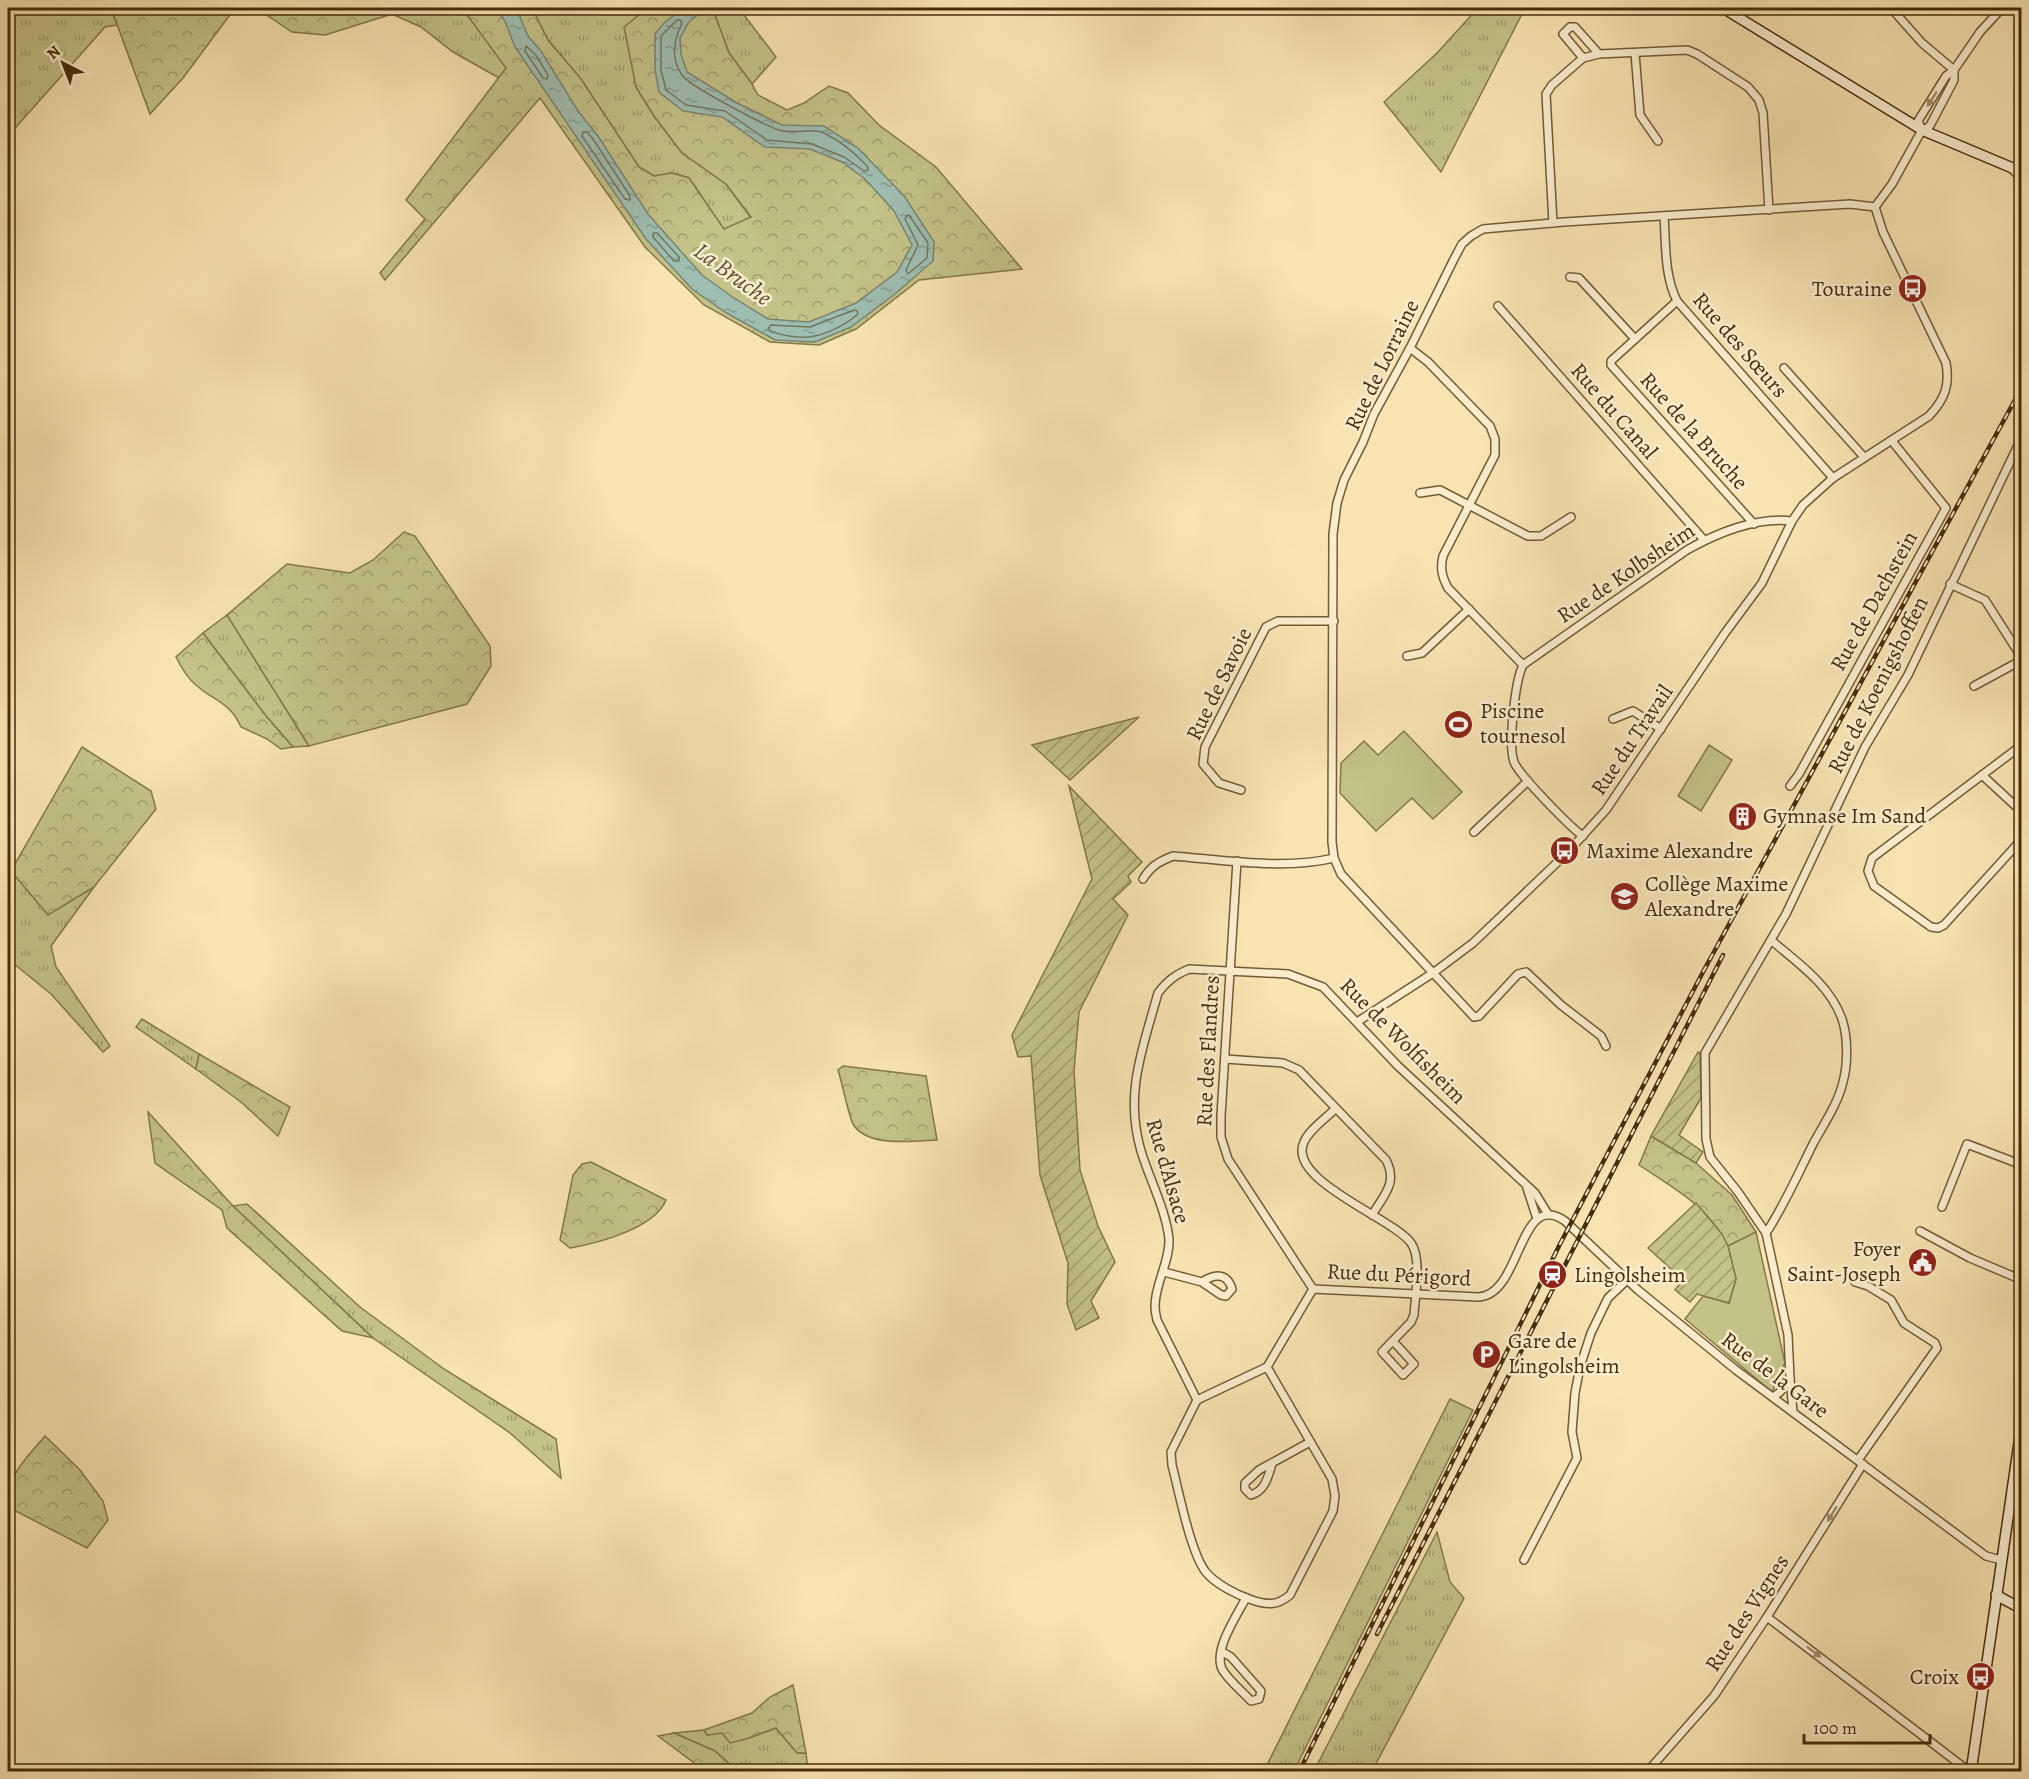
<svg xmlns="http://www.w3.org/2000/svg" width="2029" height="1779" font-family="Alegreya,serif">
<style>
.grass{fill:url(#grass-tufts);stroke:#84784a;stroke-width:1.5}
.forest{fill:url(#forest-crowns);stroke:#84784a;stroke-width:1.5}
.park{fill:#c3c289;stroke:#84784a;stroke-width:1.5}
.garden{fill:url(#garden-furrows);stroke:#84784a;stroke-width:1.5}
.water{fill:url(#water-ripples);stroke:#7b846f;stroke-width:1.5}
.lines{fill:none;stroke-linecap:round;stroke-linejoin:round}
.shore{stroke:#72765e;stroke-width:1.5}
.street-casing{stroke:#725b35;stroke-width:10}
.secondary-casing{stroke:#462d0b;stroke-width:12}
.street{stroke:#faedce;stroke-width:7}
.secondary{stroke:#faedce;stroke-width:9}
.rail-casing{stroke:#462d0b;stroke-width:4.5}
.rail{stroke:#faedce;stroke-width:2;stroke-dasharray:7;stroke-linecap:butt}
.oneway{fill:#a08d6c}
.labels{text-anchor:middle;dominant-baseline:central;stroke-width:5;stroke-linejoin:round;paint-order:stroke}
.poi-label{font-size:22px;fill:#462d0b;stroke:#faedce;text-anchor:start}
.street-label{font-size:22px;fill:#462d0b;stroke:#faedce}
.water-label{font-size:24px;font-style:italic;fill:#5c5135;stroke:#faedce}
</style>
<defs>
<pattern id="grass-tufts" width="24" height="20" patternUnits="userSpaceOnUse" patternTransform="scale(1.5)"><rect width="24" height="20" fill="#c3c289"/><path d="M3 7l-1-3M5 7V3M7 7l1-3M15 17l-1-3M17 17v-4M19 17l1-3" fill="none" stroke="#a09e6e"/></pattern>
<pattern id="forest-crowns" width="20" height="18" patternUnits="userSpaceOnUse" patternTransform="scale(1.5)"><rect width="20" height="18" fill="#c3c289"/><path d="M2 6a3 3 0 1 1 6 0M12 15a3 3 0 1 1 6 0" fill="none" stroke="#a09e6e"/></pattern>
<pattern id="garden-furrows" width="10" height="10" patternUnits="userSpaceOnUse" patternTransform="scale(1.5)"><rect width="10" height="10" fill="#c3c289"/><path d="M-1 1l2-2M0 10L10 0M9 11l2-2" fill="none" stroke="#a09e6e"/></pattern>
<pattern id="water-ripples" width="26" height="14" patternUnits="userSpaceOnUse" patternTransform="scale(1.5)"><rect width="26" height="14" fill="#9fbeb2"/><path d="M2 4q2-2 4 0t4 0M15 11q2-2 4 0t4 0" fill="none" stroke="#839b8f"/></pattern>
</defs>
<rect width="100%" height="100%" fill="#f8e4b3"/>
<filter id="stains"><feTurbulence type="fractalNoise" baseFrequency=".00333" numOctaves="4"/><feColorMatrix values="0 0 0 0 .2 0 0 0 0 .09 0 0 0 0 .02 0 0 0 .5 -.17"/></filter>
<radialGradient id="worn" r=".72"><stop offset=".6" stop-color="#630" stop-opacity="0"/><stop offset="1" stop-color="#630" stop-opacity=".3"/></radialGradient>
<!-- grass -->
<g class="grass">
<path d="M8,8h103l6,17 -12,2 -97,109z"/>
<path d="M400,8h62l45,59 -8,11 -46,-26 -32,-25 -29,-13z"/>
<path d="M532,8h116l-12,79 18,29 28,37 44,31 25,34 -27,12 -35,-52 -17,-5 -18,3 -15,-9 -58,-88 -33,-39z"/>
<path d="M721,8h22l-2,3 35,46 -24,27 -23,-31 -14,-38z"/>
<path d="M1478,8h47l-84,164 -57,-70 53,-49z"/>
<path d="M227,615l82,131 -16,1 -27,-31 -63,-83z"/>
<path d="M11,871l37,43 46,-27 -43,59 5,21 54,79 -7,6 -52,-58 -43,-35v-87z"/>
<path d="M142,1019l57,35 -3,15 -60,-42z"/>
<path d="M247,1204l113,103 84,62 112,70 5,39 -51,-45 -137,-95 -140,-132z"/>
<path d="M1450,1399l23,11 -179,361h-30z"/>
<path d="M1437,1532l13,50 14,16 -92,173h-58z"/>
<path d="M776,1728l21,25h9l2,18h-71l-22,-20 -41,-18 30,-3 3,5 15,-3 24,7z"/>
</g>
<!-- forest -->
<g class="forest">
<path d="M111,8h124l-52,70 -33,36z"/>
<path d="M256,8h144l-8,6 -67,21 -33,-3z"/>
<path d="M462,8h70l16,32 33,39 58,88 15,9 18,-3 17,5 35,51 27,-12 -25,-33 -44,-31 -28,-37 -18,-29 -12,-60 24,-19h73l-6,7 14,38 23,31 6,11 29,15 17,-7 25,-17 19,7 31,32 57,42 86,102 -103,11 -63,49 -37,16 -49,-3 -66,-37 -59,-58 -105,-149 -155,182 -5,-7 45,-54 -19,-19 100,-132z"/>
<path d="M404,532l11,4 75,110 1,20 -24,38 -158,42 -82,-131 60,-51 63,9 23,-13z"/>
<path d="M203,633l63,83 27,31 -12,2 -14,-10 -26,-12c-11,-25 -26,-25 -45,-42 -9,-7 -15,-18 -20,-28z"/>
<path d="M82,747l69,44 5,18 -62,78 -46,28 -37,-44z"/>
<path d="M199,1054l91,53 -12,29 -37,-34 -45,-33z"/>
<path d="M843,1066l83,10 11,64c-22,1 -70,8 -84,-16 -5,-10 -11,-42 -15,-54z"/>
<path d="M148,1112l85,94 140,132 -31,-7 -115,-103 -5,-18 -67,-47z"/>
<path d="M1651,1136l45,27 36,32 24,37 -28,14c-20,-40 -53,-57 -89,-81z"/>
<path d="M591,1162l75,38c-11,28 -67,43 -96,48l-10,-8 13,-65 9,-11z"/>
<path d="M45,1436l35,34 23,31 5,19 -21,28 -79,-41c-1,-33 17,-47 37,-71z"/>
<path d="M793,1685l13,68h-9l-21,-25 -30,11 -16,4 -8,-10 -15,2 -3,-5 48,-17 18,-16z"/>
<path d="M674,1733l41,18 22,20h-32l-47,-35z"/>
</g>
<!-- park -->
<g class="park">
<path d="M1404,731l58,61 -29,27 -21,-21 -36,33 -36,-38 1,-30 23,-22 14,14z"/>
<path d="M1709,745l23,15 -31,51 -23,-15z"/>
<path d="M1756,1232l29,131 -13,29 -87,-73 18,-23 26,7 7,-24 -8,-33z"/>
</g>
<!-- garden -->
<g class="garden">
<path d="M1139,717l-69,63 -38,-35z"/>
<path d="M1069,786l73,76 -14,14 3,6 -18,17 15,16 -49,97 -5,59 6,99 18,56 17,36 -24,39 8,17 -23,12 -9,-26 1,-41 -28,-88 -9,-119 -13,1 -6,-22 80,-156z"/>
<path d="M1698,1052l2,1 1,45 -22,37 24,17 -7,11 -45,-27z"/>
<path d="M1696,1203l26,31 6,12 8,33 -7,24 -32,-9 -7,8 -15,-12 8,-10 -35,-32z"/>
</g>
<!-- water -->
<path class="water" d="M496,8h17l7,9 8,19 13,15 37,60 20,25 50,78 54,61 32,23 34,21 41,3 47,-19 41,-31 15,-27 -18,-34 -29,-32 -23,-17 -32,-13 -45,-2 -43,-30 -39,-6 -24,-19 -4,-22v-36l8,-10 20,-16h23l-17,14 -9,16 1,16 6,18 50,31 45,22 42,1 34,22 47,49 29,45 -1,19 -38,33 -44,33 -36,15 -40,-2 -50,-28 -33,-23 -46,-50 -131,-192 -10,-26z"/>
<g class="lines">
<!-- shore -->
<g class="shore">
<path d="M677,20h3l2,3c-8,17 -12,35 0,52 7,11 82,50 97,55 14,5 32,-3 45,3 17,8 32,21 44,34v3l-4,1 -20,-14 -32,-13 -45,-4 -42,-29 -39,-6 -20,-15 -5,-20v-34z"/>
<path d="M526,46l10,9 12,20 -1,4 -4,-1 -18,-27z"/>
<path d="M583,132h4l6,7 37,57v4l-5,-1 -43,-63z"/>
<path d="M909,215l19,28 -1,15 -19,16 -2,-4 12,-25 -13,-26 1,-3z"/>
<path d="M653,233h4l22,24v4h-5l-21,-24z"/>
<path d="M854,310l3,1 1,3c-11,10 -29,19 -43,22 -11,3 -38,0 -47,-7l3,-4 39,2z"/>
</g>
<defs>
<g id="street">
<path d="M1891,8l31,35 32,27"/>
<path d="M1635,53l5,62 18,26"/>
<path d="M1583,58l-20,-24 7,-7h5l24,27"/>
<path d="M1922,130l-4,-9 28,-45 8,-6 26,-38 22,-24"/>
<path d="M1922,130l7,-3 4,-7 21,-40v-10"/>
<path d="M2011,168l11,11"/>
<path d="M1875,207l17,-23 30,-54"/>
<path d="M1664,216c2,28 0,59 13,85l156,177"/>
<path d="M1553,223l-7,-129 6,-9 31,-27 16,-4 88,-4 10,4 51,33 11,13 4,13 6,97"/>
<path d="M1570,277l9,1 56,61"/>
<path d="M1677,301l-66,60v4l143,159"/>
<path d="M1498,306l206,234"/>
<path d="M1410,348l18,14 62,64 5,13v16l-52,101c-3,12 -1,21 5,32l75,77c-8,16 -15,80 -9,97 5,13 57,66 69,74"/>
<path d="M1784,368l80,89"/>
<path d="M1420,493l20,-3 88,46h13l30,-19"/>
<path d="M1950,584l35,16 37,58"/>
<path d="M1407,656l15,-3 47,-44"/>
<path d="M1523,665l164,-115c28,-16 70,-34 105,-29"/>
<path d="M1974,686l48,-26"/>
<path d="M1613,719l20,-8 28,18"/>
<path d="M2022,745l-150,113 -4,13 6,15 57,41 7,1 6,-3 78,-86"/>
<path d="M1982,775l40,37"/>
<path d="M1790,786l9,-12 147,-266 -54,-67"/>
<path d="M1241,790l-22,-7 -16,-19 2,-17 61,-120 12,-6h56"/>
<path d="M1474,832l54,-51"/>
<path d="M1237,861l-16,255v21l7,22 85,130"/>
<path d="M1143,879c8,-13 15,-17 30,-23 51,4 111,14 161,2"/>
<path d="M1357,1022l76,-49 40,-30 94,-90 39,-43 119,-177 37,-50 30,-62 11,-16 30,-27 96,-62c16,-17 21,-31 17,-53l-63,-131 -8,-25"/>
<path d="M1606,1046l-5,-10 -40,-31 -35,-33 -8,2 -39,42 -5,1 -133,-143 -7,-16 -2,-16 1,-308 4,-31 7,-23 19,-38 11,-28 36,-66 44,-89 8,-15 9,-8 12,-7 81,-7 286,-18 25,3"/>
<path d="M1225,1059l58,4 16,7 87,90c12,23 -2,35 -14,55"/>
<path d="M1335,1109c-10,10 -26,21 -31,33 -18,38 89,76 107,101 11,15 4,54 3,72l-3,7 -29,30 21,23 11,-11 -21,-23"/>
<path d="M1527,1188l10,31"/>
<path d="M1942,1207l25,-63 55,21"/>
<path d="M1920,1231l50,27 52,22"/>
<path d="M1766,1233c18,-27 32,-59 47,-89 10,-19 25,-40 30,-62 5,-18 5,-45 -1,-63 -12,-34 -44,-56 -70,-78"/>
<path d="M1164,1272l38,10 19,13 5,1 6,-7c-5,-17 -18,-15 -30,-7"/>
<path d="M1855,1282l13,4 23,14 13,23 31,20 2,5 -79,112"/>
<path d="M1267,1367l65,112 3,17 -2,15 -43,84c-13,11 -23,10 -38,5 -15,-5 -37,-16 -47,-29 -15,-21 -26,-79 -33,-106l-1,-13 26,-52 -40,-80c-1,-4 -2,-10 -2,-14 0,-23 15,-44 14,-67 -3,-29 -20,-61 -28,-88 -17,-58 2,-103 17,-158 9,-12 17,-18 31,-24l99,5 35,13 75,79 137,127 13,21"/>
<path d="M1790,1378l-2,-43 -22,-102 -28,-41 -28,-35 -4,-18 -1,-86 81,-139 79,-167 43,-72 114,-238"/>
<path d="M1773,1397l7,-5 10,-14 3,34"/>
<path d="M1197,1400l70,-33 46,-78 165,8c44,-1 40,-109 87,-76l73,69 98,80 250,186 15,4"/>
<path d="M1272,1464c-4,13 -7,27 -21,31l-6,-6v-6l14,-13 51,-28"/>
<path d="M1524,1560l53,-102 -5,-26 3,-39 5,-26 11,-34 17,-35 19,-18"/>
<path d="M1767,1617l203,155"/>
<path d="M1221,1651l10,6 30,34 -2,8 -8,2c-9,-10 -23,-21 -29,-32 -9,-19 15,-54 24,-71"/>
<path d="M1647,1772l67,-76 53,-79 96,-153"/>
</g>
<g id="secondary">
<path d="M1723,8l199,122 100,42"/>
<path d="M1996,1595l26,14"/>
<path d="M1971,1772l51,-350"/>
</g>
</defs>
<!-- street casing -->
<use href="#street" class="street-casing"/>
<!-- secondary casing -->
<use href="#secondary" class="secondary-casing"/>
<!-- street -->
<use href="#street" class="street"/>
<!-- secondary -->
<use href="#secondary" class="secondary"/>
<defs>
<g id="rail">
<path d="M1377,1634l346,-679"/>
<path d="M1299,1772l261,-528 143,-272 319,-585"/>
</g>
</defs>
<!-- rail casing -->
<use href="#rail" class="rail-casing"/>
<!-- rail -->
<use href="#rail" class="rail"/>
</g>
<!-- one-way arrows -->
<defs><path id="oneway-solid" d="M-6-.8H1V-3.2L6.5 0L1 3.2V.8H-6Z" transform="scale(1.5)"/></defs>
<g class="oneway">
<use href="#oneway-solid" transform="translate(1932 99) rotate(123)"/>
<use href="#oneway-solid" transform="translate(1832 1514) rotate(122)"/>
<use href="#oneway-solid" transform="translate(1814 1652) rotate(37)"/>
</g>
<!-- icons -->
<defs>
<symbol id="bus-disc" viewBox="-11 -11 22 22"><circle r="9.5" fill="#8f2418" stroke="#faedce"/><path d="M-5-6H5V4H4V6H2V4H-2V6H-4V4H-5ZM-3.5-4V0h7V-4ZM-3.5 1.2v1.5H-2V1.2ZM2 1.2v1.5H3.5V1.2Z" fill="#fff"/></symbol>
<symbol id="stadium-disc" viewBox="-11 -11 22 22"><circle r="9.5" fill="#8f2418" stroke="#faedce"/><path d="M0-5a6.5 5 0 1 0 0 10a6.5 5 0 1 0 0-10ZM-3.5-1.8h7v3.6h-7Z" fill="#fff"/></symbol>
<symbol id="building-disc" viewBox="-11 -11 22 22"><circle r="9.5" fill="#8f2418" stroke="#faedce"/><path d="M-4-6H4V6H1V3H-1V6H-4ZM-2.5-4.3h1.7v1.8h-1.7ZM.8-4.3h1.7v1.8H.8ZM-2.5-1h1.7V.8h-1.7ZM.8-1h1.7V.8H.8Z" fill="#fff"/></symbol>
<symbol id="school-disc" viewBox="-11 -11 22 22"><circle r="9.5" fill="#8f2418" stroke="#faedce"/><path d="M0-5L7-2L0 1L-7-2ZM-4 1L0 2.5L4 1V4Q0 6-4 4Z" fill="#fff"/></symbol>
<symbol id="civic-disc" viewBox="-11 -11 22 22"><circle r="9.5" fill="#8f2418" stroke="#faedce"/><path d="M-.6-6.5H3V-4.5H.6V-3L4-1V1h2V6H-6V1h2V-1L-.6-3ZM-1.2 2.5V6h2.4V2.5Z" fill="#fff"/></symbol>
<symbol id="station-disc" viewBox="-11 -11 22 22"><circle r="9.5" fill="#8f2418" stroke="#faedce"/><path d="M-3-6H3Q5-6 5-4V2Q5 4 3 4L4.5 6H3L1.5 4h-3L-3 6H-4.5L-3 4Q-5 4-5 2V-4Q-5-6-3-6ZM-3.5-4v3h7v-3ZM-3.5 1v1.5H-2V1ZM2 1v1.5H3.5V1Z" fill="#fff"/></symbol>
<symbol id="parking-disc" viewBox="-11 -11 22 22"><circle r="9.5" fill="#8f2418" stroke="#faedce"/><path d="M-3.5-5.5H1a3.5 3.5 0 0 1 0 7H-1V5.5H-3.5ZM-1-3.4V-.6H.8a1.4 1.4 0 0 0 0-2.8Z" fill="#fff"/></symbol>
</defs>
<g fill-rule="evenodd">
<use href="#bus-disc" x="1896" y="272" width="33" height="33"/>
<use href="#stadium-disc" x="1442" y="708" width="33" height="33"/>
<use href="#building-disc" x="1726" y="800" width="33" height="33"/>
<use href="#bus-disc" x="1548" y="834" width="33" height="33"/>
<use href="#school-disc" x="1608" y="880" width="33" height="33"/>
<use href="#civic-disc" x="1906" y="1246" width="33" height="33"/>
<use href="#station-disc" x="1536" y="1258" width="33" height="33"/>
<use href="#parking-disc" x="1470" y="1338" width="33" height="33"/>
<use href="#bus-disc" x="1964" y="1660" width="33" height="33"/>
</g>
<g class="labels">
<!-- poi labels -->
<g class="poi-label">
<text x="1892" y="289" text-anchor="end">Touraine</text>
<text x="1480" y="711">Piscine<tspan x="1480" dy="25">tournesol</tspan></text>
<text x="1763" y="816">Gymnase Im Sand</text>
<text x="1586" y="851">Maxime Alexandre</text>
<text x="1645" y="884">Collège Maxime<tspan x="1645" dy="25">Alexandre</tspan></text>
<text x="1901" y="1249" text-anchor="end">Foyer<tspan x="1901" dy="25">Saint-Joseph</tspan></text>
<text x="1574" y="1275">Lingolsheim</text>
<text x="1508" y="1341">Gare de<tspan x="1508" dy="25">Lingolsheim</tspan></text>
<text x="1959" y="1677" text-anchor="end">Croix</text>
</g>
<!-- street labels -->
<g class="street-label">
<text transform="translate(1740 345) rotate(49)">Rue des Sœurs</text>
<text transform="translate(1382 365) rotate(-64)">Rue de Lorraine</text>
<text transform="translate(1614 411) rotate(49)">Rue du Canal</text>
<text transform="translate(1694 431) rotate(48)">Rue de la Bruche</text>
<text transform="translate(1626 573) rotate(-34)">Rue de Kolbsheim</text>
<text transform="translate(1874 601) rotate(-61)">Rue de Dachstein</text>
<text transform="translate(1219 684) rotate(-64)">Rue de Savoie</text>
<text transform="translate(1878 685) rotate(-63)">Rue de Koenigshoffen</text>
<text transform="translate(1632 740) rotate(-56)">Rue du Travail</text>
<text transform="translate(1403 1041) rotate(45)">Rue de Wolfisheim</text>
<text transform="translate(1208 1051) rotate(-87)">Rue des Flandres</text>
<text transform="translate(1168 1171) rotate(74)">Rue d'Alsace</text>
<text transform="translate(1399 1275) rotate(3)">Rue du Périgord</text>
<text transform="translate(1775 1375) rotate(37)">Rue de la Gare</text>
<text transform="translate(1747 1613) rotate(-57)">Rue des Vignes</text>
</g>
<!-- water labels -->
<g class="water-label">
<text transform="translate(733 274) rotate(36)">La Bruche</text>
</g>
</g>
<!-- margin -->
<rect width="2029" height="1779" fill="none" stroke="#f8e4b3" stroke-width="30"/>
<rect x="9" y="9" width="2011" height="1761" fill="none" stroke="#462d0b" stroke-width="3"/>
<rect x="15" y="15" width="1999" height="1749" fill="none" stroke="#462d0b" stroke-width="1.5"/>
<!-- north arrow -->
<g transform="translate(63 63) rotate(318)" stroke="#faedce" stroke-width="4.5" paint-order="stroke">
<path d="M0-4.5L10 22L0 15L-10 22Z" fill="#462d0b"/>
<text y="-9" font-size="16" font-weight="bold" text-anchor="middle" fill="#462d0b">N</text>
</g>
<!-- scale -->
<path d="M1804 1734v9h126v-9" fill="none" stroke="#462d0b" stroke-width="3"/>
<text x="1813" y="1734" font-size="18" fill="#462d0b" stroke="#faedce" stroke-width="4.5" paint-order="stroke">100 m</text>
<rect width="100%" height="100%" filter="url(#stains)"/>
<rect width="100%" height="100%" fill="url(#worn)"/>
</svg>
